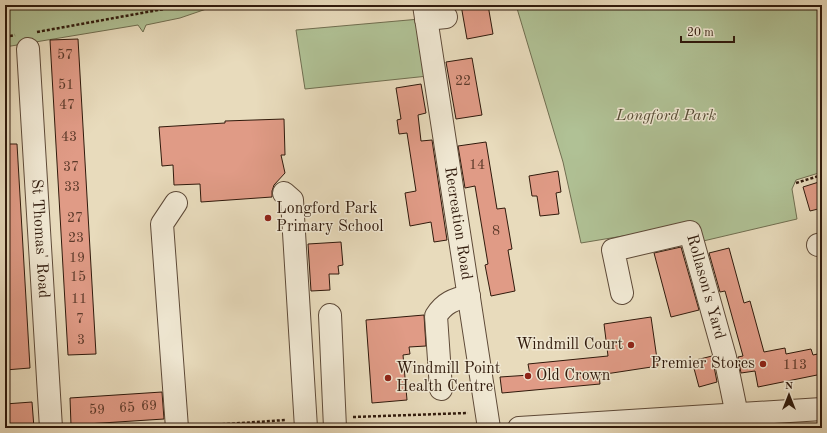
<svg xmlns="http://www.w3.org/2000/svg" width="827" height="433" font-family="'Old Standard TT',serif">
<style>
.green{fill:#b0c195;stroke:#706e50}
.building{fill:#e09b86;stroke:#301a0c}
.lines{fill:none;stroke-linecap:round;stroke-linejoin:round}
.minor-casing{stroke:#5e4a38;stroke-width:24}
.path{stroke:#301a0c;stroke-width:2.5;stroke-dasharray:3 2;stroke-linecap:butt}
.minor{stroke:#f0e8d3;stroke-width:22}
.poi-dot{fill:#8f2418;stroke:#f0e8d3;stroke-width:1.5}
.labels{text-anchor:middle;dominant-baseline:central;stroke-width:3;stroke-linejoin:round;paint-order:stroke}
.number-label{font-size:14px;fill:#5c3a2a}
.park-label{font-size:16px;font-style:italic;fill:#564c35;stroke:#f0e8d3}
.poi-label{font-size:16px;fill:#301a0c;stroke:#f0e8d3;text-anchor:start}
.street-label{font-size:16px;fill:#301a0c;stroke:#f0e8d3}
</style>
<rect width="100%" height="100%" fill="#e8dbbc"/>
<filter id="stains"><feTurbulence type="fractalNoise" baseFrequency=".005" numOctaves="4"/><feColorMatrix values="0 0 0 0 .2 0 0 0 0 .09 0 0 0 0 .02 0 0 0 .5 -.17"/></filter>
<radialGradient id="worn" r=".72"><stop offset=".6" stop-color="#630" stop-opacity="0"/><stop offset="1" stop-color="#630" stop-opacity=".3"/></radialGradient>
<!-- green -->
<g class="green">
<path d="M5,5h213l-38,13 -34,7 -3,7 -5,-7 -133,22z"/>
<path d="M516,5h306v167l-26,8 -4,9 5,30 -98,23 -4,-18 -114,19 -18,-81z"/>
<path d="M420,19l8,57 -123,13 -9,-59z"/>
</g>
<!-- building -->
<g class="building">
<path d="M461,5h27l5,29 -26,5z"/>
<path d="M78,39l18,315 -28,1 -18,-315z"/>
<path d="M472,58l10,57 -26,4 -10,-57z"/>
<path d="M421,84l5,29 -8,2 3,26 11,-1 15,100 -13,2 -3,-20 -21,4 -5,-33 11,-2 -9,-58 -8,1 -2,-14 4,-1 -5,-31z"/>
<path d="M284,119l1,36h-4l4,18 -11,12 -2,6v6l-71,5 -1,-18 -26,1 -1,-20 -11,1 -3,-39 66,-4v-2z"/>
<path d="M486,142l11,67 8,-1 7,41 -4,1 7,41 -24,5 -6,-31 3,-1 -13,-78 -10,2 -7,-42z"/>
<path d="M5,144h12l13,224 -25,2z"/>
<path d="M558,171l3,21 -5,1 3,21 -19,2 -3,-20h-5l-3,-20z"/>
<path d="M822,181v27l-12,3 -7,-24z"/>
<path d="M341,242l2,23 -5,1 1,8h-10l1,16 -19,1 -3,-47z"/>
<path d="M681,247l18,63 -28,7 -17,-64z"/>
<path d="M729,248l15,55 6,-2 14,51 21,-4 1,6 25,-5 2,6 9,-2v21l-64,13 -3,-16 -14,2 -3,-16 5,-1 -18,-65 -5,1 -11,-39z"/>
<path d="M424,315l2,31 -17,1 1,7 -7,1 4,45 -35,3 -6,-83z"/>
<path d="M651,317l7,49 -59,9 1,9 -98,9 -2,-16 30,-2 -2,-11 80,-8 -4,-32z"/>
<path d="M712,356l5,26 -18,5 -7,-26z"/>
<path d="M162,392l2,27 -93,6 -1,-27z"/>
<path d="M32,402l2,26h-29v-24z"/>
</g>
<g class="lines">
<defs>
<g id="minor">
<path id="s1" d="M424,5l65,423"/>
<path d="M426,19l20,-2"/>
<path id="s2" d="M28,49l23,379"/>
<path d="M284,193l8,7 14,228"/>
<path d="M176,203l-14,21 15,204"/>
<path d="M818,245l4,-1"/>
<path id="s3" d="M622,293l-9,-43 77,-18 35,125 12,58"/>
<path d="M330,315l5,113"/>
<path d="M441,389l-5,-73c8,-13 18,-17 33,-20"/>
<path d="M519,428l303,-19"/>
</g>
</defs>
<!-- minor casing -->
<use href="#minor" class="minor-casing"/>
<!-- path -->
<g class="path">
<path d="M37,32l149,-27"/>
<path d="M5,37l10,-2"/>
<path d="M796,183l26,-8"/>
<path d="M353,417l115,-4"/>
<path d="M197,426l89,-6"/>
</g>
<!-- minor -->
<use href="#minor" class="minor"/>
</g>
<!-- markers -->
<g class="poi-dot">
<circle cx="268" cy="218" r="4"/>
<circle cx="631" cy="345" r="4"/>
<circle cx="763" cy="364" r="4"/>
<circle cx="528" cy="376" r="4"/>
<circle cx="388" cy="378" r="4"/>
</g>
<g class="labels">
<!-- number labels -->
<g class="number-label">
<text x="65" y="55">57</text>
<text x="463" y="81">22</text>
<text x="66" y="85">51</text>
<text x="67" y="105">47</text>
<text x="69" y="137">43</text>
<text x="477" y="165">14</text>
<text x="71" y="167">37</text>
<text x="72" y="187">33</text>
<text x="75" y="218">27</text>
<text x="496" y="231">8</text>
<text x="76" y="238">23</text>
<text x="77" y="258">19</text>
<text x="78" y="277">15</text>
<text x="79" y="299">11</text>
<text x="80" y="319">7</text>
<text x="81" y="340">3</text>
<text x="795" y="365">113</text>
<text x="149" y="406">69</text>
<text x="127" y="408">65</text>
<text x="97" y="410">59</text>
</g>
<!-- park labels -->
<g class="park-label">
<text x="666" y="116">Longford Park</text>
</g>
<!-- poi labels -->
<g class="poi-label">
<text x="276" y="209">Longford Park<tspan x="276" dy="18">Primary School</tspan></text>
<text x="623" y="345" text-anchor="end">Windmill Court</text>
<text x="755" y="364" text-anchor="end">Premier Stores</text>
<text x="396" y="369">Windmill Point<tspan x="396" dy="18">Health Centre</tspan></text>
<text x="536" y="376">Old Crown</text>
</g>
<!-- street labels -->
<g class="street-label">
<text stroke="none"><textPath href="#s1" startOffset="221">Recreation Road</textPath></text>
<text stroke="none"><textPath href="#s2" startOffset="190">St Thomas' Road</textPath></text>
<text stroke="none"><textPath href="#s3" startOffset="180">Rollason's Yard</textPath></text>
</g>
</g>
<!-- margin -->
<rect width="827" height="433" fill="none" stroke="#e8dbbc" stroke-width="20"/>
<rect x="6" y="6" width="815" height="421" fill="none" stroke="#301a0c" stroke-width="2"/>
<rect x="10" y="10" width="807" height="413" fill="none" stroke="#301a0c"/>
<!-- north arrow -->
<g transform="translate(789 395)" stroke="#f0e8d3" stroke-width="3" paint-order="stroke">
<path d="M0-3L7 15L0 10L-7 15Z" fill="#301a0c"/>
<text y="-6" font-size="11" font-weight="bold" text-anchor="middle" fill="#301a0c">N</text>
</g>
<!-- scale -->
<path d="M681 36v6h53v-6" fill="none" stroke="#301a0c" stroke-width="2"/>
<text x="687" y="36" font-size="12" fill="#301a0c" stroke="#f0e8d3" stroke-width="3" paint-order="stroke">20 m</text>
<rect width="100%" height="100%" filter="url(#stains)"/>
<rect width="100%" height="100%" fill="url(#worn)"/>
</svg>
